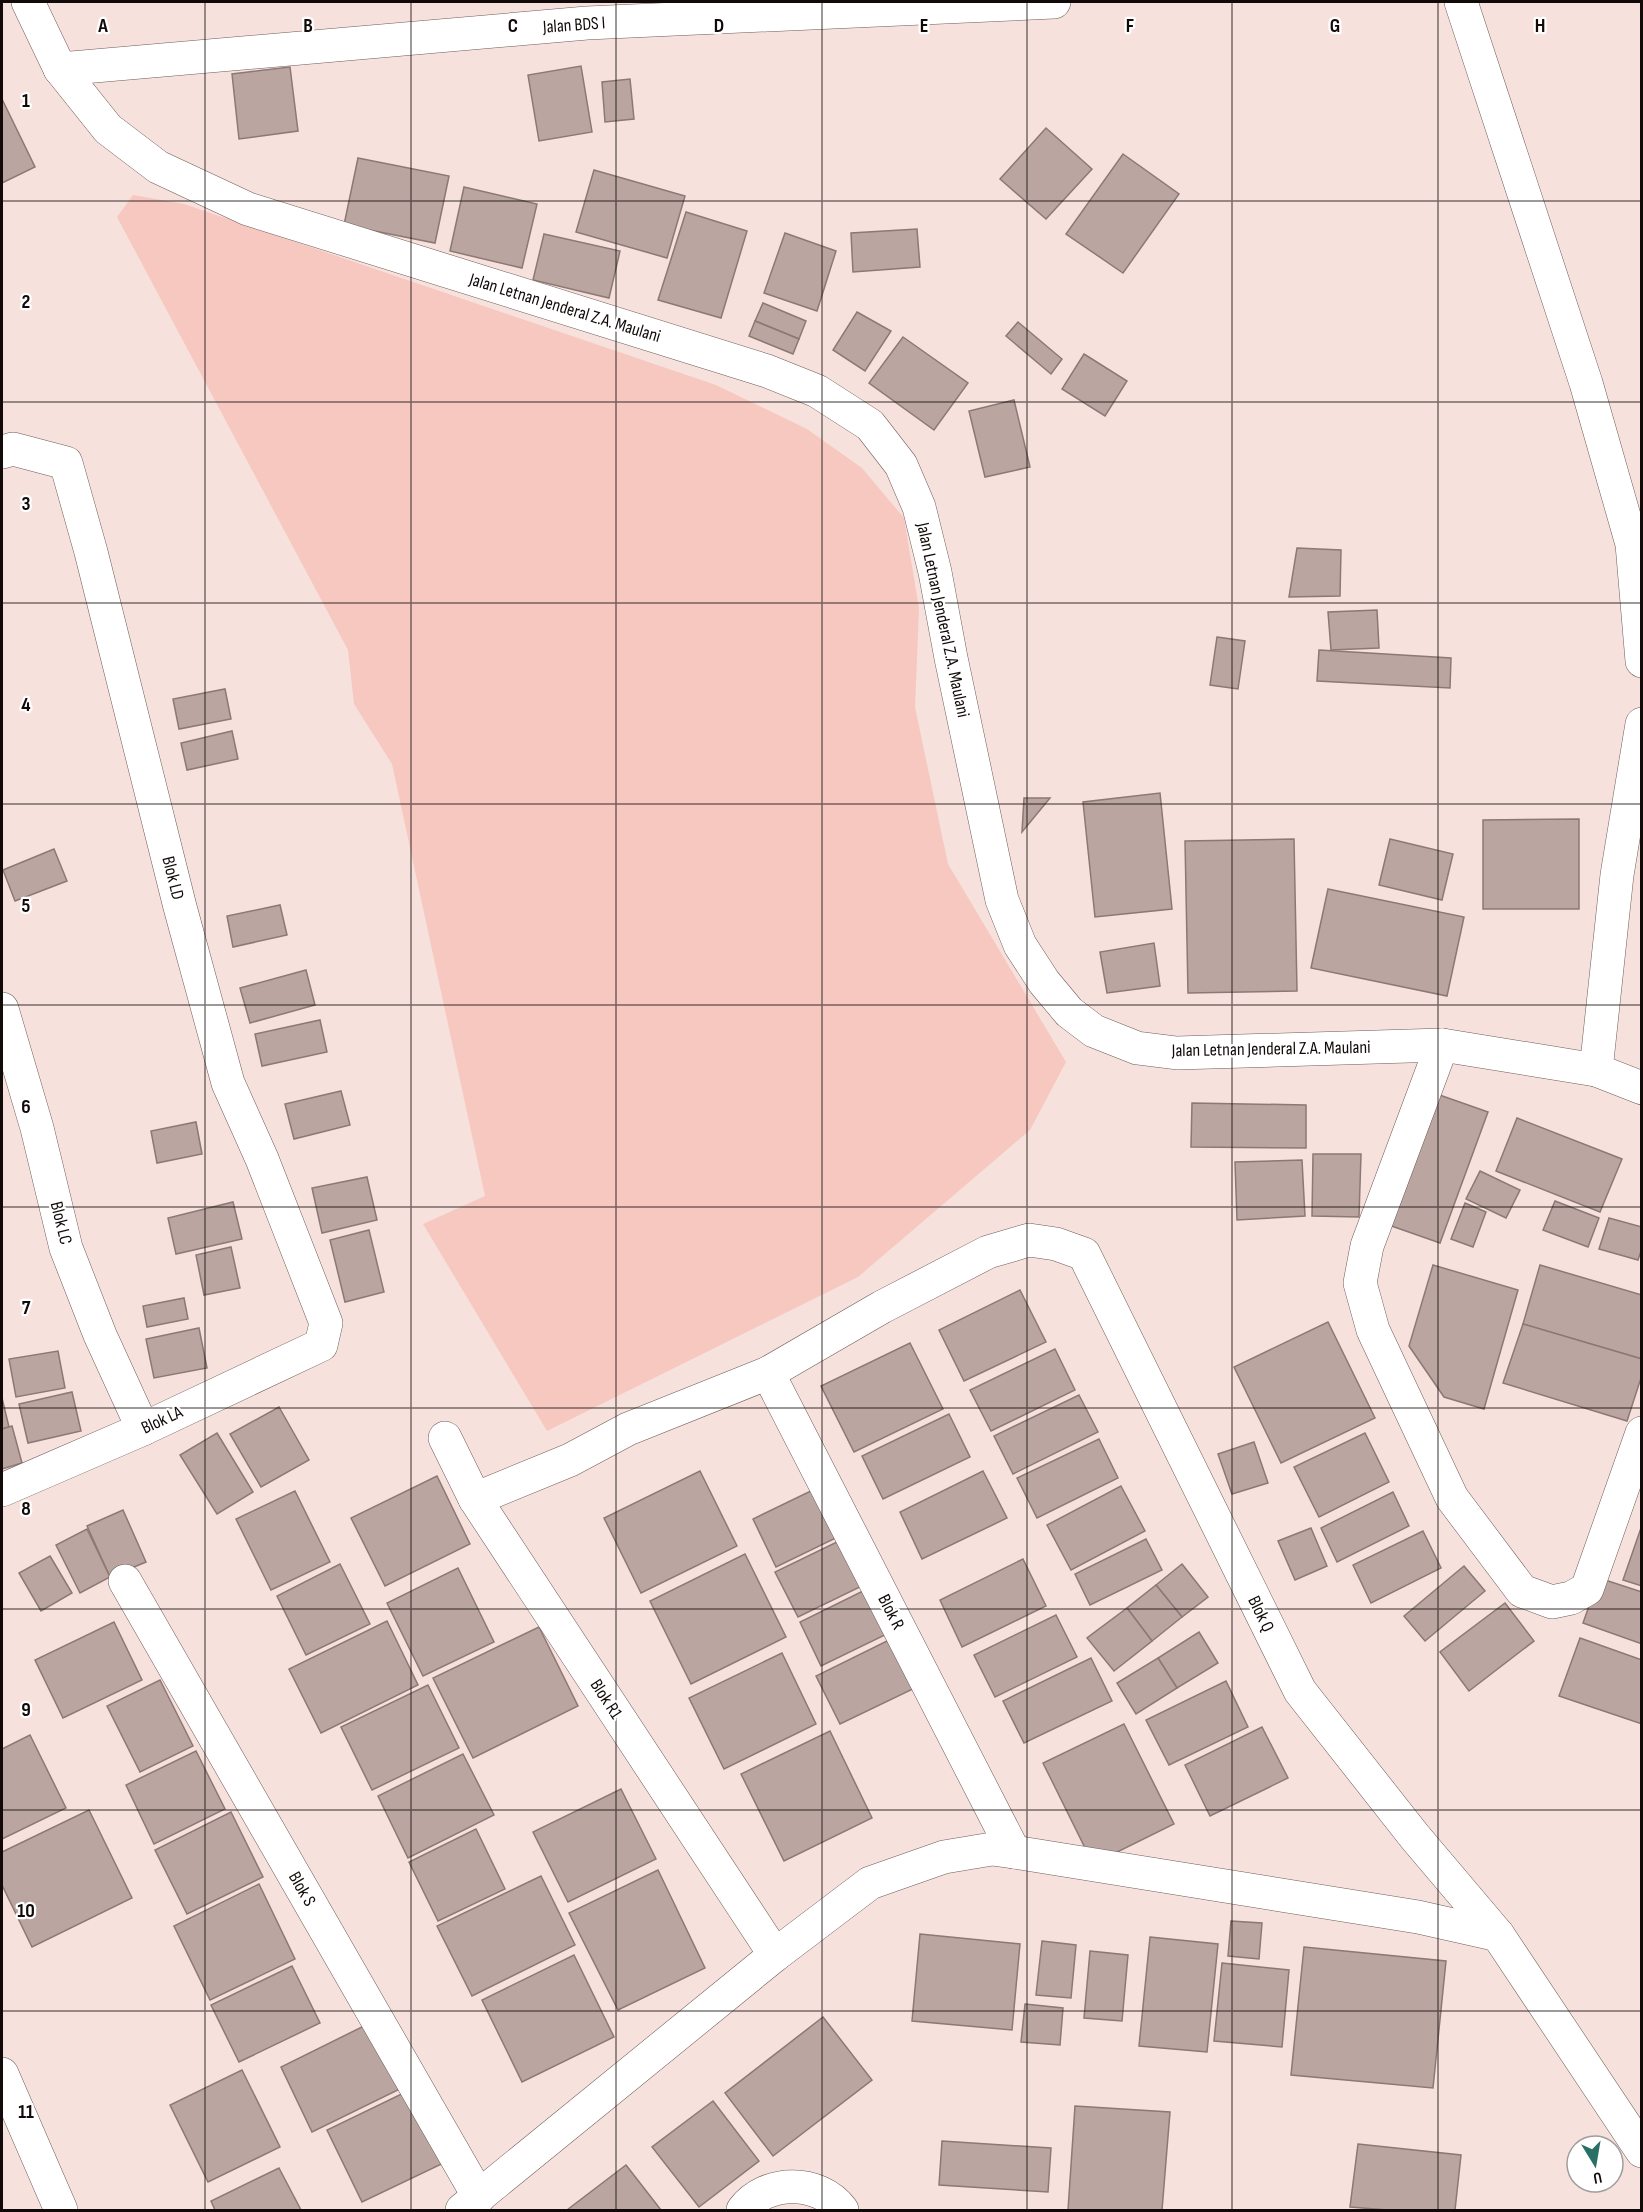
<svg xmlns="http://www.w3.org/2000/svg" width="1643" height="2212" font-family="'Sofia Sans Condensed',sans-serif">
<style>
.green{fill:#f6c8c0}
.building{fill:#baa5a1;stroke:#8c7875;stroke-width:1.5}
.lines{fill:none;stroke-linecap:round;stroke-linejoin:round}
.minor-casing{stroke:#6f5c59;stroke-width:34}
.tertiary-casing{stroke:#6f5c59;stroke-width:34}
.minor{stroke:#fff;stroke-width:33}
.tertiary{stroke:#fff;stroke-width:33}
.grid{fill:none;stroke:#110a09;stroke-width:1.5;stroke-opacity:0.55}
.labels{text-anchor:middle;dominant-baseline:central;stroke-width:4.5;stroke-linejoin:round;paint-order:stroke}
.street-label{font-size:18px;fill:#110a09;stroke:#fff}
.grid-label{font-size:20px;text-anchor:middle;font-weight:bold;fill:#110a09;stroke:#fff;stroke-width:4.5;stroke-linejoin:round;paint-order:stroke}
</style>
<rect width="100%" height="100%" fill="#f7e1dc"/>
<!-- green -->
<path class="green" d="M133,195l51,9 532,181 91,44 55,39 42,50 15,90 -4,99 33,157 118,198 -36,68 -172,147 -311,154 -124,-207 62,-28 -93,-432 -38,-60 -6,-54 -231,-433z"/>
<!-- building -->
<g class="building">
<path d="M581,66l11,66 -53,9 -11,-66z"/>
<path d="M290,67l8,64 -59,8 -7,-65z"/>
<path d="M630,79l4,40 -29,3 -3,-40z"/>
<path d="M2,99l33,68 -33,16z"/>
<path d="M1046,128l46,41 -46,50 -46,-40z"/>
<path d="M1123,154l56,40 -56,79 -57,-39z"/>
<path d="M358,158l91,18 -14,67 -91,-18z"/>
<path d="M594,170l91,26 -18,62 -91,-26z"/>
<path d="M464,187l73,17 -15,64 -72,-17z"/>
<path d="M686,212l61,19 -26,87 -63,-18z"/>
<path d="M917,229l3,38 -67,5 -2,-39z"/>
<path d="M785,233l51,18 -19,60 -53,-18z"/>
<path d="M544,234l76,17 -11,47 -76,-18z"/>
<path d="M763,303l43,18 -7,18 -44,-18z"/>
<path d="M857,312l34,19 -26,40 -32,-21z"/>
<path d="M755,321l44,18 -6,15 -44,-18z"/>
<path d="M1018,322l44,37 -11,15 -45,-38z"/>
<path d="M903,337l65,46 -34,47 -65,-47z"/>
<path d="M1084,354l43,27 -22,35 -43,-27z"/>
<path d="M1014,400l16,67 -45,10 -16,-66z"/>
<path d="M1297,548l44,2 -1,46 -51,1z"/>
<path d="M1377,610l2,38 -48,2 -3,-38z"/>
<path d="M1217,637l28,4 -7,48 -28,-4z"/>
<path d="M1319,650l132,8 -1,30 -133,-7z"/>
<path d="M225,689l6,30 -52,10 -6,-30z"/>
<path d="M232,731l6,28 -51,11 -6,-27z"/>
<path d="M1160,793l12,116 -77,8 -12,-115z"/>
<path d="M1024,798h26l-28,34z"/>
<path d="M1579,819v90h-96v-89z"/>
<path d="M1294,839l3,152 -109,2 -3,-152z"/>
<path d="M1390,839l63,15 -11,46 -63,-15z"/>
<path d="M54,849l13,32 -52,20 -12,-31z"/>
<path d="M1328,889l136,28 -17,79 -136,-28z"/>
<path d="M280,905l7,30 -54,12 -6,-31z"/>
<path d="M1154,943l6,43 -53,7 -7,-41z"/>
<path d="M306,970l9,35 -65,18 -10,-35z"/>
<path d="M320,1020l7,32 -65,14 -7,-32z"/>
<path d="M341,1091l9,34 -56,14 -9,-35z"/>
<path d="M1431,1092l57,20 -48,131 -57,-20z"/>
<path d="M1192,1103l114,2v43l-115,-1z"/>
<path d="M1517,1118l105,41 -22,53 -104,-41z"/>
<path d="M196,1122l6,32 -45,9 -6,-32z"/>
<path d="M1313,1154h48l-2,63 -47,-1z"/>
<path d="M1302,1160l3,56 -68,4 -2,-58z"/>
<path d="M1480,1171l40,19 -14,28 -40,-19z"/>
<path d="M367,1177l10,43 -55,13 -10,-45z"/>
<path d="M1555,1201l44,17 -11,29 -45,-17z"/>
<path d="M233,1202l9,37 -66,15 -8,-36z"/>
<path d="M1465,1203l21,9 -13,35 -22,-8z"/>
<path d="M1609,1218l33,9v21l-4,12 -39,-11z"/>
<path d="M369,1230l15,62 -39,10 -15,-62z"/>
<path d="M231,1247l9,41 -36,7 -8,-40z"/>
<path d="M1433,1265l85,25 -34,119 -40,-12 -35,-51z"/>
<path d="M1540,1265l102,30v64l-119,-35z"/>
<path d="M1020,1290l26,52 -82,39 -25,-51z"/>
<path d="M184,1298l4,21 -41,8 -4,-21z"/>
<path d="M1328,1322l47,96 -94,45 -47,-96z"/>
<path d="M1523,1324l119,35v16l-15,46 -124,-38z"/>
<path d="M199,1328l8,40 -53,10 -8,-39z"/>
<path d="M910,1343l33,66 -89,43 -33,-66z"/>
<path d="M1055,1349l20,41 -84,41 -21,-41z"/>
<path d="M58,1351l7,37 -49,9 -7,-38z"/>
<path d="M72,1392l9,39 -53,12 -9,-39z"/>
<path d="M1079,1395l19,37 -85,42 -19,-38z"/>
<path d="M2,1398l7,29 -7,2z"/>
<path d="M279,1407l30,53 -48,27 -31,-53z"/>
<path d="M949,1414l21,43 -87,42 -21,-43z"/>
<path d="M12,1426l10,37 -20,6v-40z"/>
<path d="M217,1433l36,59 -36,22 -37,-59z"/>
<path d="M1365,1433l24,49 -70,35 -25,-50z"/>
<path d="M1099,1439l19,39 -81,40 -20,-40z"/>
<path d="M1254,1442l14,41 -36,11 -14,-40z"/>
<path d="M700,1471l37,75 -96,47 -37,-75z"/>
<path d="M983,1471l24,47 -85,41 -22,-47z"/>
<path d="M437,1476l33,68 -85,42 -34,-68z"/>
<path d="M1121,1486l24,45 -74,39 -24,-45z"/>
<path d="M819,1487l23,48 -66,32 -23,-48z"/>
<path d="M295,1491l35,71 -59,28 -35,-71z"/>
<path d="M1393,1492l16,34 -72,36 -16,-34z"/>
<path d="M123,1510l23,52 -36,15 -23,-51z"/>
<path d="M1642,1525v61l-19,-6z"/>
<path d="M1311,1528l16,38 -32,14 -17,-39z"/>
<path d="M87,1529l23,48 -30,16 -24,-48z"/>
<path d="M1423,1531l18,37 -70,35 -18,-38z"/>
<path d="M1146,1539l16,31 -72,35 -15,-31z"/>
<path d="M841,1540l23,45 -66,32 -23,-45z"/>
<path d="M745,1554l41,83 -95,47 -41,-83z"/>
<path d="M50,1556l22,37 -31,18 -22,-38z"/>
<path d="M1023,1559l23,47 -84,41 -22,-47z"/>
<path d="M340,1564l30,60 -64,31 -29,-59z"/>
<path d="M1182,1564l26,33 -26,20 -26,-32z"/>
<path d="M1464,1566l21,25 -60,50 -21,-25z"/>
<path d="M458,1568l36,74 -71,34 -36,-73z"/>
<path d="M1599,1578l43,14v52l-59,-21z"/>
<path d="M1156,1585l26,32 -30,24 -25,-33z"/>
<path d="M867,1589l22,44 -68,33 -21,-44z"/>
<path d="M1505,1603l29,38 -65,50 -29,-39z"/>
<path d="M1127,1608l25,33 -38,30 -27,-33z"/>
<path d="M1056,1615l21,42 -82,40 -21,-42z"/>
<path d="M387,1621l31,64 -97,48 -32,-64z"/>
<path d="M114,1622l28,58 -79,38 -28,-58z"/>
<path d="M539,1627l39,79 -105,52 -40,-80z"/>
<path d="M1199,1632l19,31 -41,25 -19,-30z"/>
<path d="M1580,1638l62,22v64l-83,-28z"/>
<path d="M891,1639l24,49 -75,36 -24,-48z"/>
<path d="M782,1653l34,71 -92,45 -35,-71z"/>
<path d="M1091,1658l21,43 -88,42 -21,-42z"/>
<path d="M1158,1658l19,30 -41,26 -19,-31z"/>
<path d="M160,1680l33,66 -53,26 -33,-66z"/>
<path d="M1226,1681l22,46 -79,38 -23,-45z"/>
<path d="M428,1685l31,63 -87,42 -31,-63z"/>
<path d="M1124,1724l50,100 -81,40 -50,-101z"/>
<path d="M1262,1727l26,51 -78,38 -25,-51z"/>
<path d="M830,1731l42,87 -88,43 -43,-87z"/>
<path d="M30,1735l36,73 -64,31v-90z"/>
<path d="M196,1751l29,58 -71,35 -28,-59z"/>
<path d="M463,1754l31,61 -86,43 -30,-62z"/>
<path d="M621,1789l35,70 -88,43 -35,-70z"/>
<path d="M89,1810l43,88 -100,49 -30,-62v-33z"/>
<path d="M231,1812l32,65 -76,37 -32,-64z"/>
<path d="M476,1829l29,60 -67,32 -29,-59z"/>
<path d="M658,1870l47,98 -87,42 -49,-97z"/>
<path d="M541,1876l34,69 -103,51 -35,-70z"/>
<path d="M259,1884l36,75 -85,41 -36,-74z"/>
<path d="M1231,1921l31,2 -3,36 -31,-3z"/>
<path d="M920,1934l100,10 -8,86 -100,-9z"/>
<path d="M1150,1937l68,7 -11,108 -68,-6z"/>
<path d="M1042,1941l34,4 -5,53 -35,-3z"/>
<path d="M1304,1947l142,14 -13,127 -142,-13z"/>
<path d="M1090,1951l38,4 -6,66 -38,-3z"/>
<path d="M574,1955l40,82 -92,45 -40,-82z"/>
<path d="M1222,1963l67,7 -7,77 -68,-6z"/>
<path d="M292,1966l28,57 -81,39 -28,-57z"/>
<path d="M1025,2004l38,4 -3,37 -39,-3z"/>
<path d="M823,2017l49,63 -99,76 -48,-63z"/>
<path d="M372,2022l32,65 -92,45 -31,-65z"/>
<path d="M242,2070l38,77 -72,35 -38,-77z"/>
<path d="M414,2088l36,72 -88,42 -35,-72z"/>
<path d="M713,2101l46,60 -60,46 -47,-60z"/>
<path d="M1075,2106l95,6 -8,98h-94z"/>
<path d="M942,2141l109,7 -3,44 -109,-7z"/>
<path d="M1358,2144l103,11 -6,55h-67l-38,-3z"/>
<path d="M626,2165l35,45h-94z"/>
<path d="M279,2168l22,42h-86l-4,-9z"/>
</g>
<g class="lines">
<defs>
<g id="minor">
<path d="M1461,2l125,381 46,161 10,117"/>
<path d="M60,69l527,-46 467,-21"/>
<path d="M2,452l11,-3 53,14 25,89 89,355 48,176 34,76 64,164 -5,22 -178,84 -141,61"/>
<path d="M2,1009l35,119 29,120 34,87 43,94"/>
<path d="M1442,1045l-75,201 -7,37 13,47 79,168 70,93 30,11 19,-4 16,-9 55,-156"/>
<path d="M1596,1070l21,-195 25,-151"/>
<path d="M768,1373l246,479"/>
<path d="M445,1438l30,61 300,456"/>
<path d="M475,1499l95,-39 58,-31 140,-56 114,-66 106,-55 41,-12 27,4 28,10 216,437 115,146 83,98 144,216"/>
<path d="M125,1581l354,616"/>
<path d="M2,2074l59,136"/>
<path d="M462,2210l313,-255 95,-72 74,-26 48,-8 22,3 404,65 80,18"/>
<path d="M743,2210c23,-31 76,-31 99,0"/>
</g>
<path id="tertiary" d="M28,2l32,67 48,60 50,38 90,42 519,162 50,20 53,34 31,40 18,42 16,65 16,86 51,242 18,45 24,37 25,30 25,19 43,17 40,5 265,-8 154,25 46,18"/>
</defs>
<!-- minor casing -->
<use href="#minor" class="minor-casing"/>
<!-- tertiary casing -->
<use href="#tertiary" class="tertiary-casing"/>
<!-- minor -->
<use href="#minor" class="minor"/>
<!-- tertiary -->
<use href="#tertiary" class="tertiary"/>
</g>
<!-- grid -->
<path class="grid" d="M205,2v2208M411,2v2208M616,2v2208M822,2v2208M1027,2v2208M1232,2v2208M1438,2v2208M2,201h1640M2,402h1640M2,603h1640M2,804h1640M2,1005h1640M2,1207h1640M2,1408h1640M2,1609h1640M2,1810h1640M2,2011h1640"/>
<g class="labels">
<!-- street labels -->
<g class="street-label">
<text transform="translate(574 25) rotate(-4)">Jalan BDS I</text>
<text transform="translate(565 308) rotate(17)">Jalan Letnan Jenderal Z.A. Maulani</text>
<text transform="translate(943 620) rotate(78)">Jalan Letnan Jenderal Z.A. Maulani</text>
<text transform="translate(173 878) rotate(76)">Blok LD</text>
<text transform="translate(1271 1049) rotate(-1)">Jalan Letnan Jenderal Z.A. Maulani</text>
<text transform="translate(61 1223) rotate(76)">Blok LC</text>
<text transform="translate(162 1420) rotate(-25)">Blok LA</text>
<text transform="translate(891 1612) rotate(63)">Blok R</text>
<text transform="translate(1261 1614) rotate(64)">Blok Q</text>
<text transform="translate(606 1699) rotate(57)">Blok R1</text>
<text transform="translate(302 1889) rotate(60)">Blok S</text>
</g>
</g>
<g class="grid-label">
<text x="103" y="32">A</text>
<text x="308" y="32">B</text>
<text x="513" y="32">C</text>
<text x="719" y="32">D</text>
<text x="924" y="32">E</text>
<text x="1130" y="32">F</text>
<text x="1335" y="32">G</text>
<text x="1540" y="32">H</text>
<text x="26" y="107">1</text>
<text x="26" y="308">2</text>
<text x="26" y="510">3</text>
<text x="26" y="711">4</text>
<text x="26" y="912">5</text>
<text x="26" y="1113">6</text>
<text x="26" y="1314">7</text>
<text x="26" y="1515">8</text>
<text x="26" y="1716">9</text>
<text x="26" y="1917">10</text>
<text x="26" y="2118">11</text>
</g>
<!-- border -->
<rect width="1643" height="2212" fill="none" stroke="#110a09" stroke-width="6"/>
<!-- north arrow -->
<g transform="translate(1595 2164) rotate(169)"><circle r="28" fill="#ffffff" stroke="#a09d9d" stroke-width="1.5"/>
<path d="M0-4.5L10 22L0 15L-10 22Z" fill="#287067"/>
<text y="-9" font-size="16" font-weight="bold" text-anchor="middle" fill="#110a09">U</text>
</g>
</svg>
